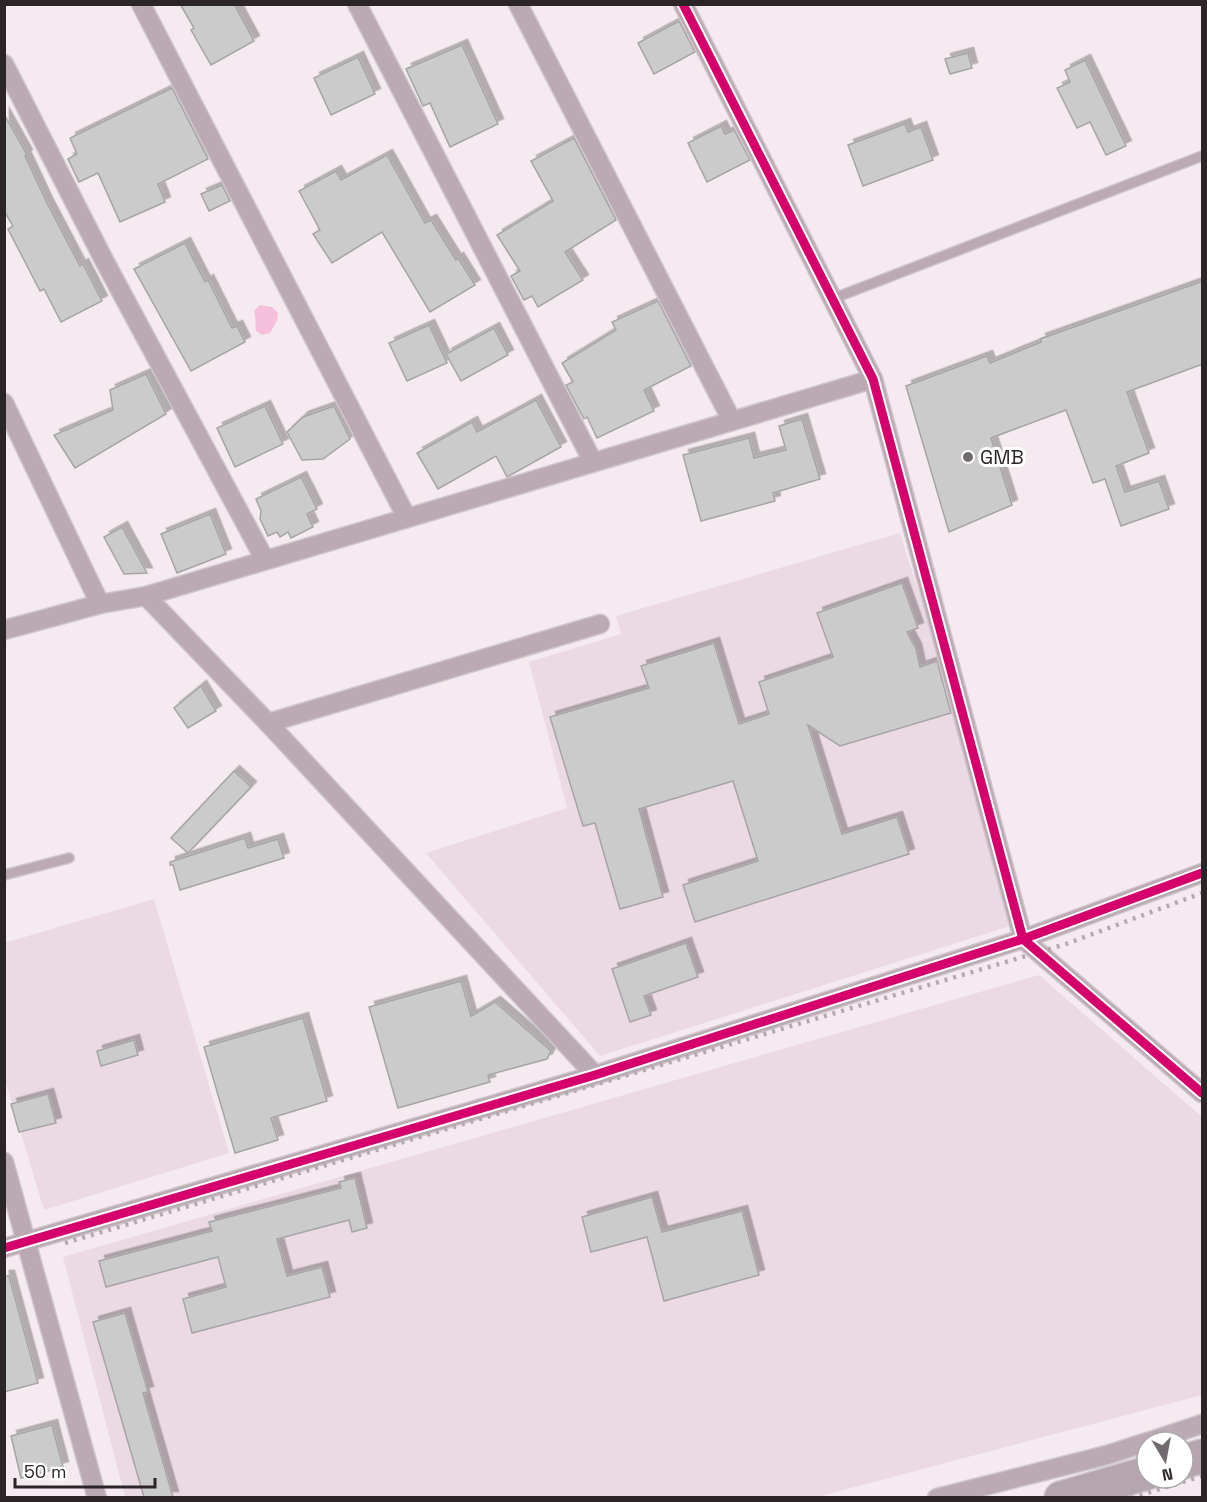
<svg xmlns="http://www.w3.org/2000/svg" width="1207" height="1502" font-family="'Space Grotesk',sans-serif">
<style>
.built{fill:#ebdae3}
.water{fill:#f7bfde}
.building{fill:#cccbcb;stroke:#a6a5a6;stroke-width:1.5;filter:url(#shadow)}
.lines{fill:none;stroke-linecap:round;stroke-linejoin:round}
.lane-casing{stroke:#cfc7cb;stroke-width:12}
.street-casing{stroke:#cfc7cb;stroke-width:21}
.highway-casing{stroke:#cfc7cb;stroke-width:36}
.lane{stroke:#bba9b3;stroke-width:9}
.street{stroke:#bba9b3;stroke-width:18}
.highway{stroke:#b5a5ae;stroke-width:33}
.rail{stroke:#b4a9af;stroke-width:4.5;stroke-dasharray:3 6;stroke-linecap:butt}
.cycleway-casing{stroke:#fff;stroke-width:13}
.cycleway{stroke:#d6006c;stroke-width:9}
.poi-dot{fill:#716a6e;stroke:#fff;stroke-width:2}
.labels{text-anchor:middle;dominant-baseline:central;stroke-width:6;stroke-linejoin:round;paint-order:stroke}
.poi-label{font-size:20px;fill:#2b2528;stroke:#fff;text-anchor:start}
</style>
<defs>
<filter id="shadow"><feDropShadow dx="5.5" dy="-5.5" stdDeviation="0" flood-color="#0004"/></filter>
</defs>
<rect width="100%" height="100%" fill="#f4eaef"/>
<!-- built -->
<g class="built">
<path d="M900,533l123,389 -423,134 -174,-203 141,-45 -38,-146 92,-28 -5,-18z"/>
<path d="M154,899l75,254 -185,57 -39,-130 -1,-137z"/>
<path d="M1039,975l163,142v278l-385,102h-692l-62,-240z"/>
</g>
<!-- water -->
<path class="water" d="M260,305l12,2 6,6 -1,8 -7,12 -8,2 -6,-4c-1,-7 0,-13 -2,-20z"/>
<!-- building -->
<g class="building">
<path d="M180,4h54l20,37 -43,24 -20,-35 3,-2z"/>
<path d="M679,21l16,31 -41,22 -16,-31z"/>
<path d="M462,45l36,79 -48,23 -20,-44 -7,3 -17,-37z"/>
<path d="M968,53l4,15 -22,6 -5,-15z"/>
<path d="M358,57l17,37 -44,21 -17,-37z"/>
<path d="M1085,60l41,86 -20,9 -16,-33 -13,6 -20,-40 13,-6 -5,-12z"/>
<path d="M172,88l36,71 -50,25 7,18 -45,20 -22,-49 -19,9 -11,-23 9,-5 -7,-16z"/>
<path d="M4,114l23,41 -2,1 22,47 33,63 3,-2 19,37 -41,21 -17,-33 -4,2 -32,-62 5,-3 -9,-15z"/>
<path d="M905,124l3,8 13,-5 12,33 -70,26 -15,-41z"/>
<path d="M721,126l4,8 9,-4 16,30 -43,22 -19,-39z"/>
<path d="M574,138l42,82 -51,32 18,28 -45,27 -6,-11 -8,4 -13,-24 9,-5 -23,-36 56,-34 -22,-40z"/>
<path d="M387,155l38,68 6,-3 25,40 2,-2 17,27 -45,27 -48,-80 -50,31 -19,-29 7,-4 -21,-39 37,-20 5,9z"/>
<path d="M222,185l8,16 -21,10 -8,-17z"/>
<path d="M185,243l20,39 3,-2 24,48 5,-2 8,16 -54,29 -57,-102z"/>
<path d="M1203,281v83l-76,28 22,61 -33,13 9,26 34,-11 10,28 -48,17 -16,-47 -12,4 -27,-73 -75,28 21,67 -63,27 -43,-146 81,-30 3,7 51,-21 -1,-3z"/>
<path d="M658,301l33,65 -47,24 10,21 -57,27 -10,-21 -3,2 -18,-34 7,-3 -11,-19 54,-33 -4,-8z"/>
<path d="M429,325l18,38 -40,18 -18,-38z"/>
<path d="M494,328l14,27 -47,26 -15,-27z"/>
<path d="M146,374l20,40 -91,54 -21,-33 59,-25 -3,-20z"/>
<path d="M536,400l25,47 -54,30 -11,-21 -58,33 -21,-36 55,-31 5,10z"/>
<path d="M265,406l18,38 -48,23 -18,-39z"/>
<path d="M334,406l16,33 -27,20 -21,1 -15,-28 16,-15z"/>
<path d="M802,419l18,60 -47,14 2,8 -74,20 -18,-66 66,-17 5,20 32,-8 -7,-24z"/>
<path d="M301,477l16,32 -10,5 6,13 -22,11 -3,-6 -8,5 -3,-5 -9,4 -8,-17 1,-8 -5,-12z"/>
<path d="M210,514l16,40 -49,19 -16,-39z"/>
<path d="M122,527l25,46 -23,1 -20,-37z"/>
<path d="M902,583l16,45 -11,4 9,17 4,18 17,-6 14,52 -111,33 -32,-21 34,109 55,-17 12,37 -214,68 -12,-37 75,-24 -25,-80 -94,28 24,88 -43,12 -25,-86 -12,3 -33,-109 99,-29 -8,-22 73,-23 25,81 30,-10 -10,-32 74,-25 -16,-44z"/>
<path d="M201,686l15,25 -28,17 -14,-20z"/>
<path d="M234,771l17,16 -63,66 -17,-15z"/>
<path d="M245,838l3,10 30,-9 6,19 -104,32 -7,-25h-3v-3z"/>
<path d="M686,943l12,34 -54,19 7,19 -21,7 -18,-53z"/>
<path d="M461,981l10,35 24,-14 56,49 -4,8 -59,16 2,7 -92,26 -29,-101z"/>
<path d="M303,1018l24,83 -56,17 7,22 -43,13 -31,-106z"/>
<path d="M134,1040l4,15 -37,11 -4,-15z"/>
<path d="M48,1094l8,29 -37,9 -8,-28z"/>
<path d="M355,1178l12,50 -15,4 -3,-12 -72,19 10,37 35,-9 8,30 -138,36 -9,-34 43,-12 -8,-30 -112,30 -7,-26 113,-30 -3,-9 132,-34 -2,-6z"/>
<path d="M652,1197l10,35 80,-21 17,64 -95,26 -17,-64 -56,15 -9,-35z"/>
<path d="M4,1276h5l29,107 -34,9z"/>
<path d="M125,1313l23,79 -5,1 30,104h-29l-51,-175z"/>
<path d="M52,1425l11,42 -42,11 -10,-42z"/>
</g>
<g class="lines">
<defs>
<g id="lane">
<path d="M832,299l370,-143"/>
<path d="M4,875l65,-17"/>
</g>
<g id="street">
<path d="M141,4l266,514"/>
<path d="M357,4l236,458"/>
<path d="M518,4l214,417"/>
<path d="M683,4l190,375 150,560 179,154"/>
<path d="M4,64l101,198 160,298"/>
<path d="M4,403l96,201"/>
<path d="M146,596l122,127 327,352"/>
<path d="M4,630l96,-26 46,-8 727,-217"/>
<path d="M268,723l332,-99"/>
<path d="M4,1162l93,336"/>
<path d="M4,1248l591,-173 428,-136 179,-66"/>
<path d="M1148,1442l54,-18"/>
<path d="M937,1498l170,-43 40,-13"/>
</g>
<g id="highway">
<path d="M1183,1462l19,-6"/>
<path d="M1061,1498l86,-25"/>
</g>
</defs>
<!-- lane casing -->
<use href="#lane" class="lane-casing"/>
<!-- street casing -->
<use href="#street" class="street-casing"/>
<!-- highway casing -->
<use href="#highway" class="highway-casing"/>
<!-- lane -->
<use href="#lane" class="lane"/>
<!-- street -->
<use href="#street" class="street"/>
<!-- highway -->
<use href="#highway" class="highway"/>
<!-- rail -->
<g class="rail">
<path d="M65,1243l1001,-299 136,-51"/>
<path d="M1131,1498l71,-22"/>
</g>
<defs>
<g id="cycleway">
<path d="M683,4l190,375 150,560 179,154"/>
<path d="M4,1248l591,-173 428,-136 179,-66"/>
</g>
</defs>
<!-- cycleway casing -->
<use href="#cycleway" class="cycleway-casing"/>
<!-- cycleway -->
<use href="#cycleway" class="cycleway"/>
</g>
<!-- markers -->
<circle class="poi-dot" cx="968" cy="457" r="6"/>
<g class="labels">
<!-- poi labels -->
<g class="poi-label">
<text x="980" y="457">GMB</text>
</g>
</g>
<!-- border -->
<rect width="1207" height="1502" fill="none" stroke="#2b2528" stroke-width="12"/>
<!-- north arrow -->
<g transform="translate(1165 1460) rotate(170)"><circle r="28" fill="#ffffff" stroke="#aaa8a9" stroke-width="1.5"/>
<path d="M0-4.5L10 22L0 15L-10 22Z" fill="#716a6e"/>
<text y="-9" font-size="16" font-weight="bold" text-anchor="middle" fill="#2b2528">N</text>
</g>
<!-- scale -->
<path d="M15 1478v9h140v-9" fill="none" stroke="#2b2528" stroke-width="3"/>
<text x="24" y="1478" font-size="18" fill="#2b2528" stroke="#ffffff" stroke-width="4.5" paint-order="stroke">50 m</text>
</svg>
